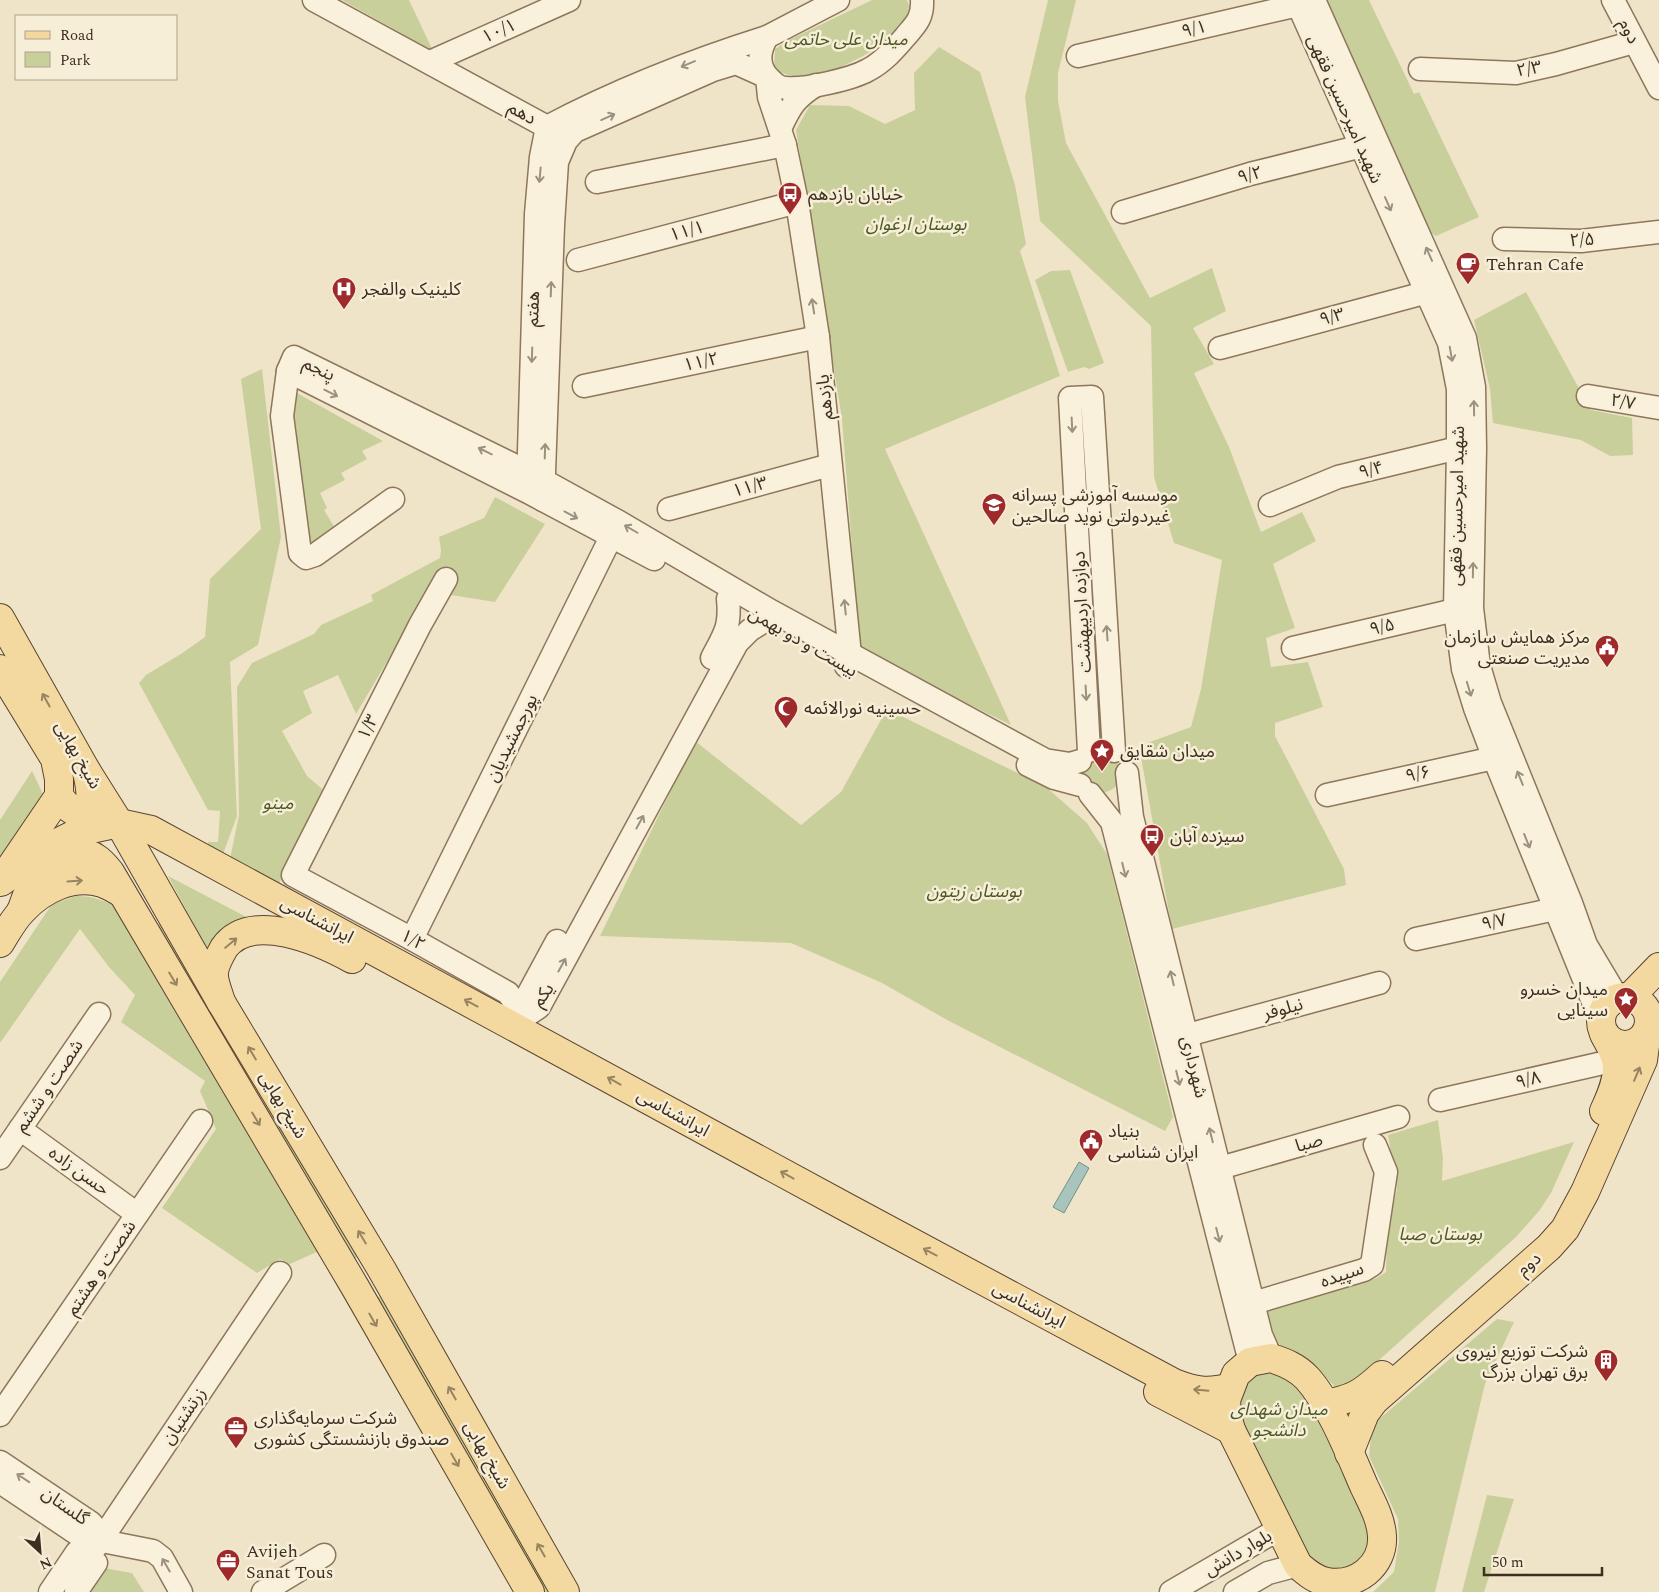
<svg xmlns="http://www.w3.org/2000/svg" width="1659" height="1592" font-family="Spectral,'Noto Sans Arabic',serif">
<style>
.green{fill:#c9cf9b}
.water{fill:#a9c4bc;stroke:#6f938a}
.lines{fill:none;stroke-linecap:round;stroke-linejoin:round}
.minor-casing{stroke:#8d765c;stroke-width:25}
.major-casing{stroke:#5b4430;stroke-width:30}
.minor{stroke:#faf1dc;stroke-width:22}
.major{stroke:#f3d9a0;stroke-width:28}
.oneway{stroke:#9c907e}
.oneway2{stroke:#988460}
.labels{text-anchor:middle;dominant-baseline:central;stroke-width:5;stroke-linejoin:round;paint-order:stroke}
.street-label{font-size:18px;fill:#3d2e20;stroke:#f7eed8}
.park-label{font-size:18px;font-style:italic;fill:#4d5a26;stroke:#f7eed8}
.poi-label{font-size:18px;fill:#3d2e20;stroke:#f7eed8;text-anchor:start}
</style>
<rect width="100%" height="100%" fill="#f0e4c8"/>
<!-- green -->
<g class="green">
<path d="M342,0h67l24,51z"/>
<path d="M872,0h35l3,8c-13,32 -40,45 -69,59 -7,3 -15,8 -22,9 -15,2 -32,1 -45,-7l1,-20 16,-10z"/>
<path d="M1048,0h28l-18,73v28l8,42 84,155 62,-30 14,43 -33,17 21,36 -20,9 35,74 32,85 41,-20 14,29 -43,23 22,64 -29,10 5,29 37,-5 15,45 -48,16v13l69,133 2,16 -174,44 -33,-183 52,-19 10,-38 21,-129 -48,-17 -20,-66 -3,-151 -111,-105 -15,-124z"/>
<path d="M1321,0h48l45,94 5,-2 60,125 -43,19 -11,-7z"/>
<path d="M939,47l41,25 35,113 11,59 -6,7 40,125 -175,73 126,276 -151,-74 -18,-232 -46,-289 14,-25 39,1 36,18 30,-14 -1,-37z"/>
<path d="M1070,270l34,93 -15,6 -5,-2 -16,5 -33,-92 16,-9z"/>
<path d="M1526,292l65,118 41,8 1,37 -23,1 -29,-16 -88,-17 -3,-34 -16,-69z"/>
<path d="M262,369l19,168 -23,108 -28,17 7,154 -17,46 -14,-7 2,-13h10l2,-31 -12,-1 -69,-127 7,-8 35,-21 24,-17 5,-58 51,-50 -20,-150z"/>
<path d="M295,392l88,49 -21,10 5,8 -26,14 4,7 -25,13 7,15 -3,2 11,18 -18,15 -6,-1 -3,-4 -20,-115z"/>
<path d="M495,497l50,27 -50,78 -44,-7 -17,20 -17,-4 -61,103 -18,-39 -35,16 9,22 -30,18 25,45 21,18 -53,97 -46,-27 10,-49 -2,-128 15,-24 62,-29 7,-9 52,-24 -2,-6 69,-37 1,-8 -2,-13 45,-19z"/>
<path d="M887,709l159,78 41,36 20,31 66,263 -8,14 -216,-110 -67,-38 -91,-40 -191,-7 95,-195 106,84 40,-33z"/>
<path d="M1102,753c28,6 24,40 -4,40l-16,-18c1,-10 10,-20 20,-22z"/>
<path d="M32,771l11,23 -21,38 -22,33v-45z"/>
<path d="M168,876l88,46 -45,35z"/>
<path d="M76,896c17,0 29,4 43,13l200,342 -29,13 -10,-5 -23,14 -95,-65 54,-79 -16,-38 5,-10 -84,-59 14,-27 -26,-28 -29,-38 -80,114v-61l52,-78z"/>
<path d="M161,923l199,332 -7,5 -198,-333z"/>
<path d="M1438,1120l5,38 -1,23 132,-39 -23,51 -12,18 -23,26 -158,142 -22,9 -14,-15 -24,-18 -17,-9 -8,-8 -8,-27 112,-33 9,-6 1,-43 10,-40 -9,-54z"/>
<path d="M373,1296l9,1 170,295h-12z"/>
<path d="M1497,1319l17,3 -29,62 -50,208h-62l21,-20 5,-31 -1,-22 -29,-63 3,-31z"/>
<path d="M1266,1372l22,6 20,15 64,133 1,17 -17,24 -17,3 -18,-2 -13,-11 -71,-139 1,-21 9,-18z"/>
<path d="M1487,1495l27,4 -30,93h-22z"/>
<path d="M98,1567l34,6 12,19h-63z"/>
</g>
<!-- water -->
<path class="water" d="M1079,1162l10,6 -25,45 -11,-6z"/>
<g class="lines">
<defs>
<g id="minor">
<path d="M314,0l233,127 12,9"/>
<path d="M838,0l-71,37c-9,15 -10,32 5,44 4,4 8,7 14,7 18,2 66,-9 82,-18 15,-8 26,-20 37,-33 11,-13 18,-19 17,-37"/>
<path d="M1296,0l153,343 9,46v59l-3,162 8,59 12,39 19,50 106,261"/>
<path d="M1314,0l151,338 9,49 1,61 -3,160 7,58 11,37 81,200 15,42 31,52"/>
<path d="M1613,0l46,88"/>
<path d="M1078,56l220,-51 10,-5"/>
<path d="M430,62l139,-62"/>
<path d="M1420,69l96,4 40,-9 78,-22"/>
<path d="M547,127c70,-37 144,-66 220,-90"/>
<path d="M780,129c10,-22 15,-31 36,-44"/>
<path d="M597,182l188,-37"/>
<path d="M1123,212l127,-38 112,-28 12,-5"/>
<path d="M1504,239l77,2 78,-9"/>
<path d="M578,260l219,-58"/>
<path d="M1220,348l208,-56 12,-6"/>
<path d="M288,371l240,121 126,67"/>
<path d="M584,386l234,-49"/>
<path d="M1588,396l71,12"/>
<path d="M528,485l8,-271 5,-57 6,-30"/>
<path d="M393,499l-78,56 -9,3 -6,-5 -18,-137 6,-45 6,-14 234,115 91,50 152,89 274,149 25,4 10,-3"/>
<path d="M543,500l10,-275 4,-63 9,-21 9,-10 138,-61 23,-7 31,14 2,20 16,48 12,57 21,135 32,318 -4,11"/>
<path d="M1270,505l68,-28 120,-29h15"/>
<path d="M669,509l161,-44"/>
<path d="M446,579l-26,46 -127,250 119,64 96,54 16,24"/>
<path d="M1293,648l162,-38 15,-1"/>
<path d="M712,658c12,-23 19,-31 16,-59"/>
<path d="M1089,751l-19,-353 22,-1 22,354"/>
<path d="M1028,765l26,13 26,7"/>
<path d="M1127,773l5,44 129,518 10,23"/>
<path d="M1090,794l22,28 138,540"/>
<path d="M1327,795l167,-37 12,-5"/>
<path d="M412,939l199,-402"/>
<path d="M1416,939l139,-30 13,-5"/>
<path d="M524,1017l15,-10 198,-364 13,-13 16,-10"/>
<path d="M524,1017v-15l33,-61"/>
<path d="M1649,1017l10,-1"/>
<path d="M1173,1039l206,-56"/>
<path d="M1440,1100l176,-40"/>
<path d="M20,1129l117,85"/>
<path d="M0,1158l99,-144"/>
<path d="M1206,1172l192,-55"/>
<path d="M1240,1307l124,-37 8,-5 14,-93 -11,-27"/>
<path d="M0,1415l201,-294"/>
<path d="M0,1462l91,61 7,8 3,9"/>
<path d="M0,1482l82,55 71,14 9,7 19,34"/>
<path d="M87,1558l14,-18 179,-267"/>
<path d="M50,1592l27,-40 19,11 -20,29"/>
<path d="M263,1592l61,-37"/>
<path d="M1171,1592l108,-63"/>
<path d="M1235,1592l33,-19 30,-8"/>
</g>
<g id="major">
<path d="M0,618l87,154 32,51 102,179 161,268 183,322"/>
<path d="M0,669l55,90 4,20v17"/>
<path d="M59,796c7,9 13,18 25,17 10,-12 6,-27 3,-41"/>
<path d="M10,868l49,-72"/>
<path d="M1,882l48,-35 22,-11 20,-7 28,-6 32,7 693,376 330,177c21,8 32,10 55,5"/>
<path d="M21,911c3,-6 4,-12 7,-18 10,-20 45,-51 68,-35 5,3 10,9 14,14l245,415 175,305"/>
<path d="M0,943c7,-11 13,-23 22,-32 20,-22 51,-37 80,-28 7,2 14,7 20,10"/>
<circle cx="1625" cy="1021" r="24"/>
<path d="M1630,997l29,-30"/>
<path d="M221,1002c-2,-8 -8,-21 -7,-30 1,-8 6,-17 10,-24 27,-38 97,-6 128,11"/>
<path d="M1604,1111c7,-15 16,-35 12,-51 -2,-9 -8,-18 -12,-26"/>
<path d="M1271,1358c13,4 26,9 36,20 23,25 43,76 57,108 7,15 17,32 18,50 2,30 -26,51 -55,46 -12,-2 -21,-10 -29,-17l-67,-135 -4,-15 -1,-15 10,-26 14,-12z"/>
<path d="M1158,1392l73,38"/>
<path d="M1325,1404c28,-5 36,-10 57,-29"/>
<path d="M1349,1453l16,-40 9,-12 175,-154 16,-18 20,-37 58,-132 4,-29"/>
</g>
</defs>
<!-- minor casing -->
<use href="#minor" class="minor-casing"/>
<!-- major casing -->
<use href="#major" class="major-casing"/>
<!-- minor -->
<use href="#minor" class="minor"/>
<!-- major -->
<use href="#major" class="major"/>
</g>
<!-- one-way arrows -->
<defs><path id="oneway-shaft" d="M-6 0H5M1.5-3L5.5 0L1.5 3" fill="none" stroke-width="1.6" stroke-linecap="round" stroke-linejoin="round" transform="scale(1.25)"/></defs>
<g class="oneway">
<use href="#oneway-shaft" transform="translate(688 64) rotate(157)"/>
<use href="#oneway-shaft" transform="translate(608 117) rotate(-24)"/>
<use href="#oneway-shaft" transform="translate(540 175) rotate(95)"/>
<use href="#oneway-shaft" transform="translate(1388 204) rotate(66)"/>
<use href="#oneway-shaft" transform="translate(1429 254) rotate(-114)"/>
<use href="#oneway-shaft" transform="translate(551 289) rotate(-88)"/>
<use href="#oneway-shaft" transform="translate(813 306) rotate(-99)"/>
<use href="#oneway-shaft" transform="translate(1451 354) rotate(80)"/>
<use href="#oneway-shaft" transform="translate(532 355) rotate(92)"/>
<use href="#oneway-shaft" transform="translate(331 393) rotate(27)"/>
<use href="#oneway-shaft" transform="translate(1474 408) rotate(-91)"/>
<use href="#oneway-shaft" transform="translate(1072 425) rotate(87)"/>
<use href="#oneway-shaft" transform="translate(485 451) rotate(-154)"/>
<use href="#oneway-shaft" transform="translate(545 451) rotate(-88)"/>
<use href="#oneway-shaft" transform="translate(571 515) rotate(28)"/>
<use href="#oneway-shaft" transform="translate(631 529) rotate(-150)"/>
<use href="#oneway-shaft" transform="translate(1473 570) rotate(-89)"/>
<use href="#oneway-shaft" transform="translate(845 607) rotate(-96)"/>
<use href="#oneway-shaft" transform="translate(1107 633) rotate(-94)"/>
<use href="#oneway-shaft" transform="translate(1469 689) rotate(73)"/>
<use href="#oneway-shaft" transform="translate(1086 693) rotate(87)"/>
<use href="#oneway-shaft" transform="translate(1520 778) rotate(-112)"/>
<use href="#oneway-shaft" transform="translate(640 822) rotate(-61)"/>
<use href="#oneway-shaft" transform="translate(1527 841) rotate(68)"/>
<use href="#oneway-shaft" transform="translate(1124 870) rotate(76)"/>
<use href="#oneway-shaft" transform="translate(562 965) rotate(-61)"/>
<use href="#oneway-shaft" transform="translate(1172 978) rotate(-104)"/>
<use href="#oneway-shaft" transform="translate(1178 1078) rotate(76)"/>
<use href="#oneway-shaft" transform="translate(1211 1135) rotate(-104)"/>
<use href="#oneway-shaft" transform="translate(1218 1235) rotate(76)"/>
<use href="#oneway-shaft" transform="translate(23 1478) rotate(-146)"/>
<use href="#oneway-shaft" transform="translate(166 1565) rotate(-120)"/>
</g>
<g class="oneway2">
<use href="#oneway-shaft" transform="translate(46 700) rotate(-119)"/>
<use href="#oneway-shaft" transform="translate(75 881) rotate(-4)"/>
<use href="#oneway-shaft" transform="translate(231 943) rotate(-40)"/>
<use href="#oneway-shaft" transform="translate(173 979) rotate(59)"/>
<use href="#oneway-shaft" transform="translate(471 1003) rotate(-152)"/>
<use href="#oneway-shaft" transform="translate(252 1053) rotate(-121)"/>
<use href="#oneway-shaft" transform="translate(1637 1074) rotate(-67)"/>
<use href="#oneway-shaft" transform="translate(614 1081) rotate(-151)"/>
<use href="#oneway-shaft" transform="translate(256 1119) rotate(59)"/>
<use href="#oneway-shaft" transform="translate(787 1175) rotate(-151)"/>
<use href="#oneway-shaft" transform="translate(362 1237) rotate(-121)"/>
<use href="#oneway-shaft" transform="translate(930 1252) rotate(-152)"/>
<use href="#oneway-shaft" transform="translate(373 1320) rotate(60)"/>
<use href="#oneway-shaft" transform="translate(1201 1390) rotate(-175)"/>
<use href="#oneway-shaft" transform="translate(452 1393) rotate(-120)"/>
<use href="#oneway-shaft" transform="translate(455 1460) rotate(60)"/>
<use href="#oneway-shaft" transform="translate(541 1550) rotate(-120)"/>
</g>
<!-- icons -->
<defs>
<symbol id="bus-pin" viewBox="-11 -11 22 30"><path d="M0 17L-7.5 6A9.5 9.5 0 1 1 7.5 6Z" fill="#9e2a2b" stroke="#f7eed8"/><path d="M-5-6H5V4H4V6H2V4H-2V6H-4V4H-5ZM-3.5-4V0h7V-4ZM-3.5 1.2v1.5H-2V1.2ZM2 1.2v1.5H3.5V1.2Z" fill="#fff"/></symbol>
<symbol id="cafe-pin" viewBox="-11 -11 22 30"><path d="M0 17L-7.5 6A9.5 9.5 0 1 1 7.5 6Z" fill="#9e2a2b" stroke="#f7eed8"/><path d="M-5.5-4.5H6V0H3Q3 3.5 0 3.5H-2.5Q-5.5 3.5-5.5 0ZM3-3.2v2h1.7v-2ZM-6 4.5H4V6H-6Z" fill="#fff"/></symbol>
<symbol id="hospital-pin" viewBox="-11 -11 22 30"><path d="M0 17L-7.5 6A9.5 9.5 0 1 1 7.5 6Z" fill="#9e2a2b" stroke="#f7eed8"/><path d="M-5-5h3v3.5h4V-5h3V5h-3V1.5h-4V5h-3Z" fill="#fff"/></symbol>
<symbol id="school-pin" viewBox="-11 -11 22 30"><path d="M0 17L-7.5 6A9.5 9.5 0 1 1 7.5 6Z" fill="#9e2a2b" stroke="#f7eed8"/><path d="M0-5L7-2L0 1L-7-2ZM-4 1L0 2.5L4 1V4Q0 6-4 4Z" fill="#fff"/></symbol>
<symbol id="civic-pin" viewBox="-11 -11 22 30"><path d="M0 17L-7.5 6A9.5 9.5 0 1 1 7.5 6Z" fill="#9e2a2b" stroke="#f7eed8"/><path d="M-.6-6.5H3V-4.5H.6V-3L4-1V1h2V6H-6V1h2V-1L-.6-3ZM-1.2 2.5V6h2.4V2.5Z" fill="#fff"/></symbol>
<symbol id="mosque-pin" viewBox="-11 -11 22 30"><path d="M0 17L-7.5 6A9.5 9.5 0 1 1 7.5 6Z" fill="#9e2a2b" stroke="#f7eed8"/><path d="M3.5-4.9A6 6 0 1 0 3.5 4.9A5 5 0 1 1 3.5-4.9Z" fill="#fff"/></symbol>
<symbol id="sight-pin" viewBox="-11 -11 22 30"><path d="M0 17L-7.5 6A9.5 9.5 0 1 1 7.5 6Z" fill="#9e2a2b" stroke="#f7eed8"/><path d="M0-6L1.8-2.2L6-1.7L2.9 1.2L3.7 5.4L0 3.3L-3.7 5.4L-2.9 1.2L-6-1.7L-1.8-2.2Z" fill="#fff"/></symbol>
<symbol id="building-pin" viewBox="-11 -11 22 30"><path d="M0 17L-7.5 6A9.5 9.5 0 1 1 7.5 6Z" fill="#9e2a2b" stroke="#f7eed8"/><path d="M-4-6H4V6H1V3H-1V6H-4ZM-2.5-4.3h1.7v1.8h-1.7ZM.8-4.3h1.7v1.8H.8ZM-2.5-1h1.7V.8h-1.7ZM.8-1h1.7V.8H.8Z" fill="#fff"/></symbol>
<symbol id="office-pin" viewBox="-11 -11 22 30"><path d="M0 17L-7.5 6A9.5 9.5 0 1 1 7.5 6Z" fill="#9e2a2b" stroke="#f7eed8"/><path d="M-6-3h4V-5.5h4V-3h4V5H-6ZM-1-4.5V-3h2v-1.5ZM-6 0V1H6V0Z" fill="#fff"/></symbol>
</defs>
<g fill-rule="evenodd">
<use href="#bus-pin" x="776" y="180" width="28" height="38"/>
<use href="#cafe-pin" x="1454" y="250" width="28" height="38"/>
<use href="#hospital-pin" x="330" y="275" width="28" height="38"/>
<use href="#school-pin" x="980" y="491" width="28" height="38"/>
<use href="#civic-pin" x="1593" y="633" width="28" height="38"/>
<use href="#mosque-pin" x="772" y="694" width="28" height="38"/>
<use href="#sight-pin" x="1088" y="737" width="28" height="38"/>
<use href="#bus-pin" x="1138" y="822" width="28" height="38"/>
<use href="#sight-pin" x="1612" y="985" width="28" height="38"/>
<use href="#civic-pin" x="1077" y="1127" width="28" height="38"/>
<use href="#building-pin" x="1592" y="1347" width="28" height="38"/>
<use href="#office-pin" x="222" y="1414" width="28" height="38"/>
<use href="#office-pin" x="214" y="1547" width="28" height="38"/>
</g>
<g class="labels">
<!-- street labels -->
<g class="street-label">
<text transform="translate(1194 29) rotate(-13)">۹/۱</text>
<text transform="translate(499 31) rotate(-24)">۱۰/۱</text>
<text transform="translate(1629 31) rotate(63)">دوم</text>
<text transform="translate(1529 69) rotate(-10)">۲/۳</text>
<text transform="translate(1345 109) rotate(66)">شهید امیرحسین فقهی</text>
<text transform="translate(522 113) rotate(29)">دهم</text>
<text transform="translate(1250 175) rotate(-15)">۹/۲</text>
<text transform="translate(687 231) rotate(-15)">۱۱/۱</text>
<text transform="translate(1582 240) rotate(-3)">۲/۵</text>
<text transform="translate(533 309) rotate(-88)">هفتم</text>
<text transform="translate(1332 317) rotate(-15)">۹/۳</text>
<text transform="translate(701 362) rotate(-12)">۱۱/۲</text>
<text transform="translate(319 369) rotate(26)">پنجم</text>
<text transform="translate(825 397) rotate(-96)">یازدهم</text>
<text transform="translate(1623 402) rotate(10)">۲/۷</text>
<text transform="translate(1371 470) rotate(-14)">۹/۴</text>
<text transform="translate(750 487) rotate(-15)">۱۱/۳</text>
<text transform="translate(1457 506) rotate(-89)">شهید امیرحسین فقهی</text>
<text transform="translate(1082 612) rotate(-93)">دوازده اردیبهشت</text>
<text transform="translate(1382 627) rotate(-13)">۹/۵</text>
<text transform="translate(803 642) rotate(30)">بیست و دو بهمن</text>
<text transform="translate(368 727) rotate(-63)">۱/۳</text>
<text transform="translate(512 738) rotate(-64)">پورجمشیدیان</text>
<text transform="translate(78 755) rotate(60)">شیخ بهایی</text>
<text transform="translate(1418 774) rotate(-12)">۹/۶</text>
<text transform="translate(317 920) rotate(28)">ایرانشناسی</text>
<text transform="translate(1494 922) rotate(-12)">۹/۷</text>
<text transform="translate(413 940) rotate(29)">۱/۲</text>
<text transform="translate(543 995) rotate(-55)">یکم</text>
<text transform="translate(1283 1009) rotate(-15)">نیلوفر</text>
<text transform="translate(1194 1067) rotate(76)">شهرداری</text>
<text transform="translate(1528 1080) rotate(-13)">۹/۸</text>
<text transform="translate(49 1086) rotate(-56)">شصت و ششم</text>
<text transform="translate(283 1105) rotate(59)">شیخ بهایی</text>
<text transform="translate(673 1113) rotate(29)">ایرانشناسی</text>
<text transform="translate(1309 1143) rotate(-16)">صبا</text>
<text transform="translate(79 1171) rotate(36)">حسن زاده</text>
<text transform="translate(1529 1264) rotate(-41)">دوم</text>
<text transform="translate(101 1268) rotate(-56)">شصت و هشتم</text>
<text transform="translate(1342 1275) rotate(-19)">سپیده</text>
<text transform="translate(1029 1305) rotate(28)">ایرانشناسی</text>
<text transform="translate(184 1416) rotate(-56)">زرتشتیان</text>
<text transform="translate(487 1455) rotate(60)">شیخ بهایی</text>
<text transform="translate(65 1506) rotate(35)">گلستان</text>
<text transform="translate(1238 1553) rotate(-30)">بلوار دانش</text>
</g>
<!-- park labels -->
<g class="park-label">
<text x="846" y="39">میدان علی حاتمی</text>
<text x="916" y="224">بوستان ارغوان</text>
<text x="278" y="803">مینو</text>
<text x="974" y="891">بوستان زیتون</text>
<text x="1440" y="1234">بوستان صبا</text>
<text x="1279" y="1409">میدان شهدای<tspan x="1279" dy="21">دانشجو</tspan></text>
</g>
<!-- poi labels -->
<g class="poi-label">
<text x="808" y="194">خیابان یازدهم</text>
<text x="1486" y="264">Tehran Cafe</text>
<text x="362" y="289">کلینیک والفجر</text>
<text x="1012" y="495">موسسه آموزشی پسرانه<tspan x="1012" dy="21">غیردولتی نوید صالحین</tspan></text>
<text x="1590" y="637" text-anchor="end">مرکز همایش سازمان<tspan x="1590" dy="21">مدیریت صنعتی</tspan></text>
<text x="804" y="708">حسینیه نورالائمه</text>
<text x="1120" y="751">میدان شقایق</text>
<text x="1170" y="836">سیزده آبان</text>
<text x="1608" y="989" text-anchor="end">میدان خسرو<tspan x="1608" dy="21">سینایی</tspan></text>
<text x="1108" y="1131">بنیاد<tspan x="1108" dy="21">ایران شناسی</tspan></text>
<text x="1588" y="1351" text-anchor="end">شرکت توزیع نیروی<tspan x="1588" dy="21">برق تهران بزرگ</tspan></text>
<text x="254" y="1418">شرکت سرمایه‌گذاری<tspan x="254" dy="21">صندوق بازنشستگی کشوری</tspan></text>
<text x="246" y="1551">Avijeh<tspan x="246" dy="21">Sanat Tous</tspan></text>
</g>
</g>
<!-- legend -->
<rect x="15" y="15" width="162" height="65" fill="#f7eed8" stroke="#ada18e"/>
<rect x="25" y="31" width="25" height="8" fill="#f3d9a0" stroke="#ada18e"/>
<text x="60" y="40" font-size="15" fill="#3d2e20">Road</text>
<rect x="25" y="52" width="25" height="15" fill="#c9cf9b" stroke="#ada18e"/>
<text x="60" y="65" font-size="15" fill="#3d2e20">Park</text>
<!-- north arrow -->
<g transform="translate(40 1552) rotate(154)" stroke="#f7eed8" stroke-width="4" paint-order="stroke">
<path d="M0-4L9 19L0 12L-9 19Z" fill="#3d2e20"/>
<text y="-8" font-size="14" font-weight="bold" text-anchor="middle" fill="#3d2e20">N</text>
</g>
<!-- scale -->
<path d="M1484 1567v8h118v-8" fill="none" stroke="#3d2e20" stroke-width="2.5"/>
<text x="1492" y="1567" font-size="15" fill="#3d2e20" stroke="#f7eed8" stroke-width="4" paint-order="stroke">50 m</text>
</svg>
